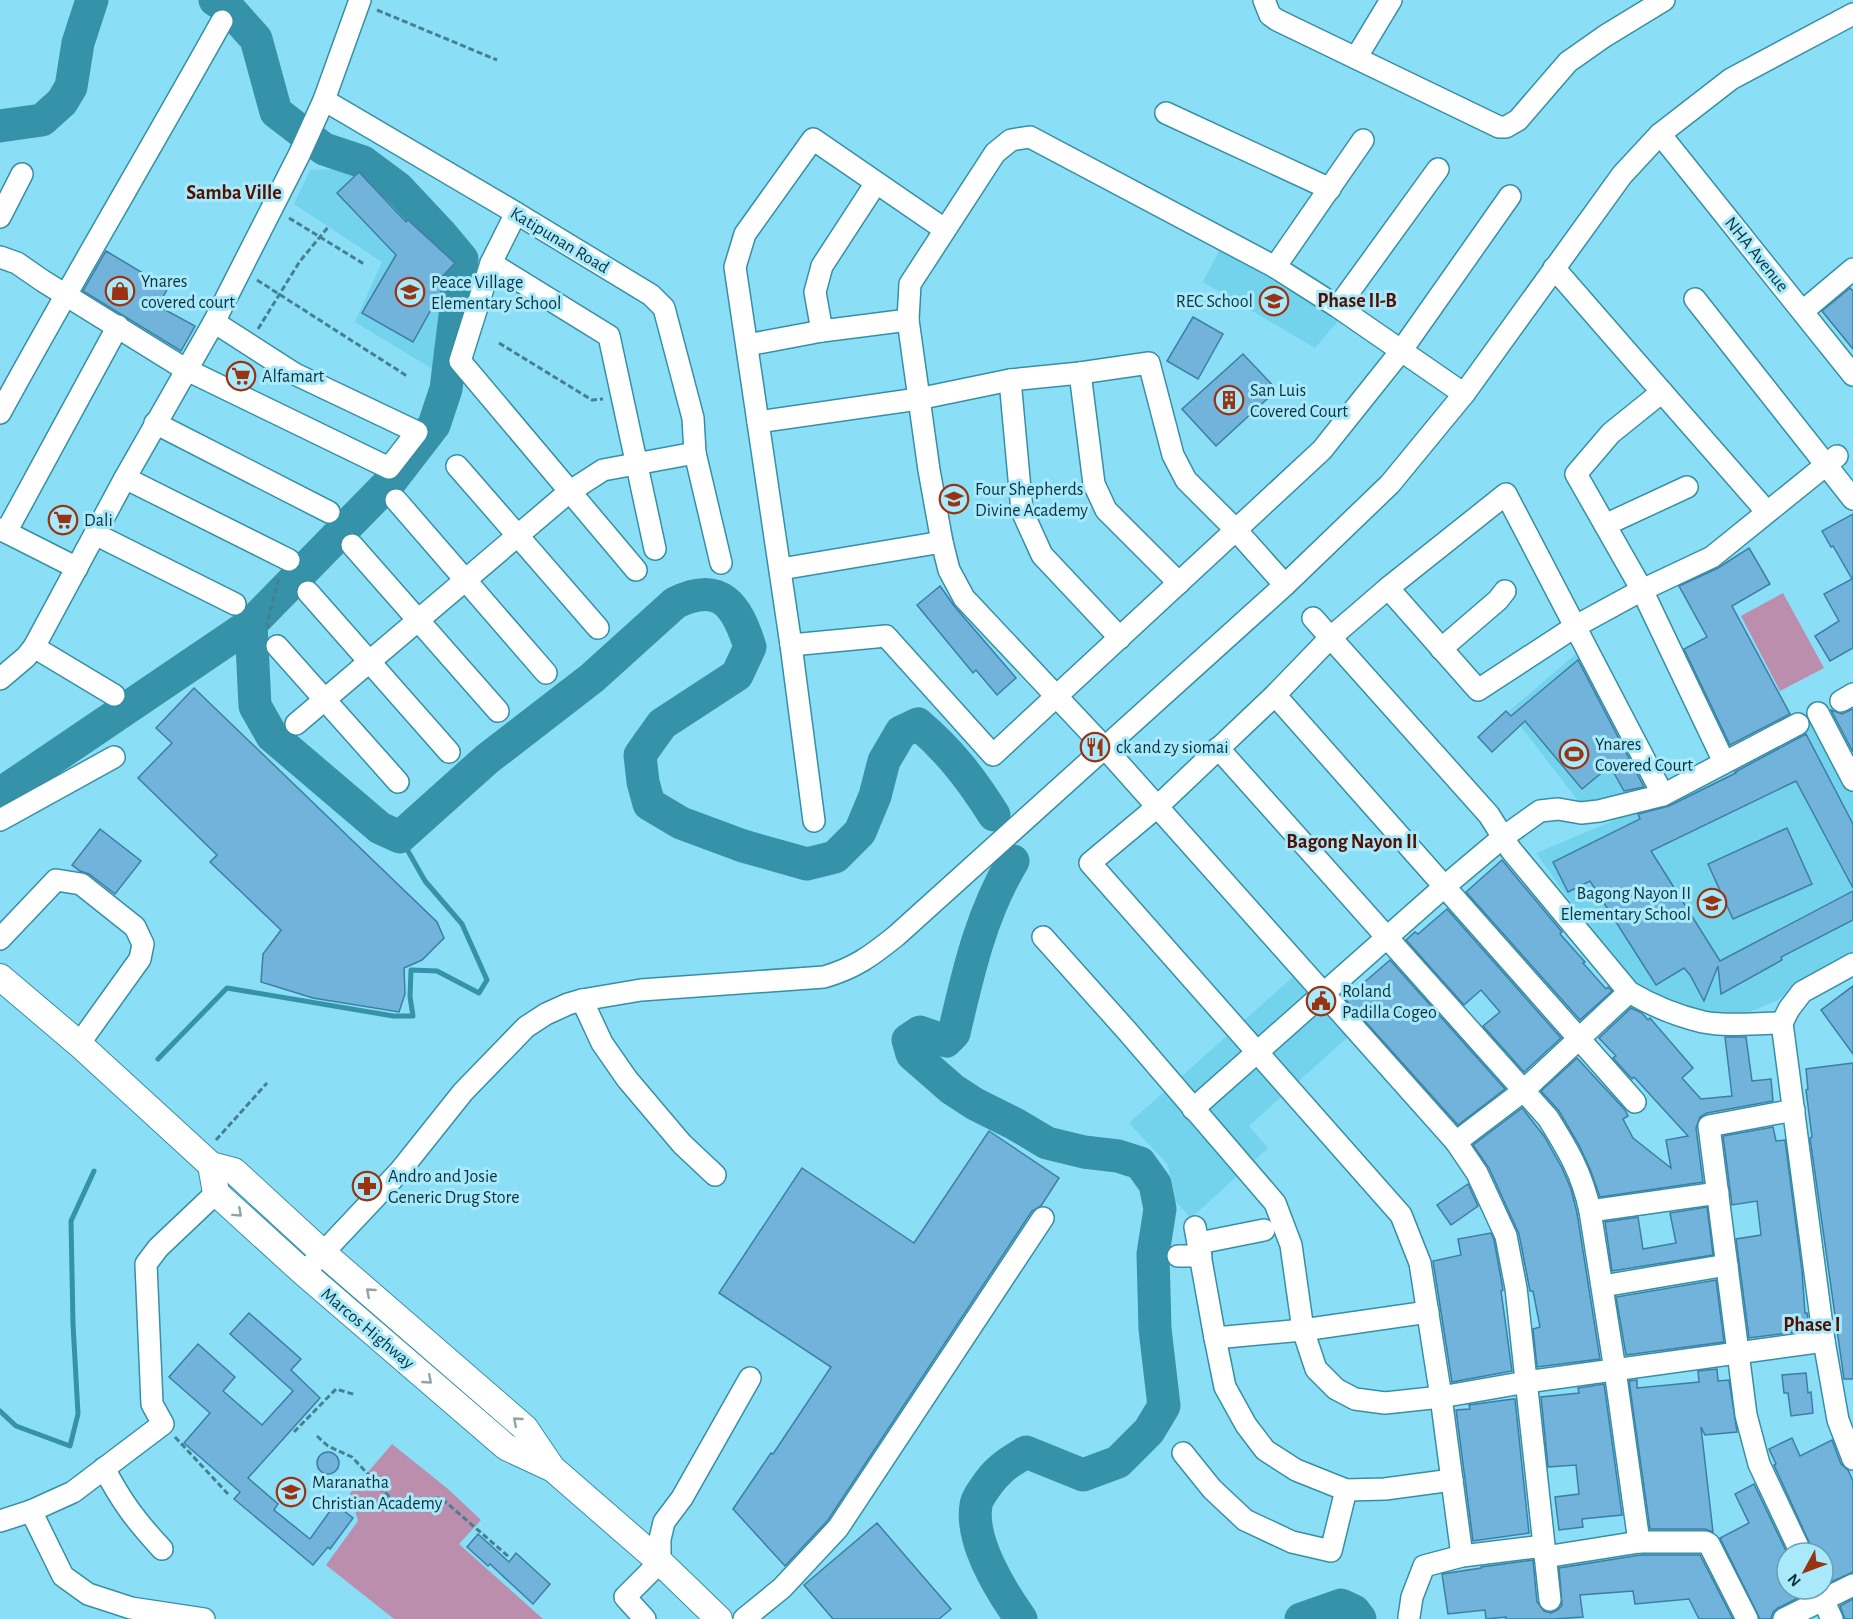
<svg xmlns="http://www.w3.org/2000/svg" width="1853" height="1619" viewBox="0 0 1853 1619" font-family="'Alegreya Sans',sans-serif">
<style>
.built{fill:#73d3ec}
.green{fill:#bb8eae}
.lines{fill:none;stroke-linecap:round;stroke-linejoin:round}
.stream{stroke:#3592a8;stroke-width:5}
.river{stroke:#3592a8;stroke-width:33}
.building{fill:#72b3db;stroke:#3d7ea4;stroke-width:1.5}
.minor-casing{stroke:#378fa5;stroke-width:24}
.major-casing{stroke:#378fa5;stroke-width:28}
.path{stroke:#468090;stroke-width:3;stroke-dasharray:6 3;stroke-linecap:butt}
.minor{stroke:#fff;stroke-width:21}
.major{stroke:#fff;stroke-width:26}
.oneway{stroke:#92a3a7}
.labels{text-anchor:middle;stroke-width:6;stroke-linejoin:round;paint-order:stroke}
.street-label{font-size:18px;fill:#0d323b;stroke:#a8eafc}
.poi-label{font-size:18px;fill:#0d323b;stroke:#a8eafc;text-anchor:start}
.neighbourhood-label{font-size:20px;font-weight:bold;fill:#521100;stroke:#a8eafc}
</style>
<rect width="100%" height="100%" fill="#8adff6"/>
<g class="built">
<polygon points="360,168 457,261 439,373 355,322 382,262 294,204 310,170"/>
<polygon points="1222,245 1276,273 1339,320 1315,348 1203,282"/>
<polygon points="1583,648 1660,792 1585,810 1509,711"/>
<polygon points="1816,717 1853,788 1853,953 1835,961 1778,1000 1728,1021 1635,992 1536,853 1644,808"/>
<polygon points="1294,976 1348,1037 1249,1126 1268,1148 1191,1218 1175,1201 1168,1165 1129,1123"/>
</g>
<g class="green">
<polygon points="1783,593 1824,668 1780,691 1741,616"/>
<polygon points="392,1444 448,1489 481,1520 459,1544 543,1619 394,1619 326,1565 358,1521 350,1493"/>
</g>
<g class="lines">
<g class="stream">
<polyline points="158,1059 227,988 393,1016 413,1016 410,997 411,970 437,971 479,993 487,980 462,924 425,881 400,837"/>
<polyline points="0,1411 16,1426 70,1446 78,1414 73,1324 71,1221 94,1171"/>
</g>
<g class="river">
<path d="M215,0L231,11L256,39L276,112L324,149L363,162L398,188L442,235L462,259L446,389L434,425L390,482L251,624L255,706L272,736L380,828L400,837L487,759L592,678L675,603C721,580 737,606 750,647L737,675L662,724L640,755L643,782L649,804L681,823L743,846L807,864L835,857L860,832L875,796L884,761L901,732L918,724C950,751 972,780 994,815"/>
<polyline points="0,126 42,120 62,102 71,87 78,43 92,0"/>
<polyline points="0,794 251,624"/>
<path d="M1013,861C981,914 968,973 954,1033L946,1041L920,1032L908,1040L912,1054L952,1089L975,1104L1015,1124L1047,1143L1084,1152L1118,1156L1140,1163L1155,1184L1160,1209L1153,1254L1155,1329L1164,1406L1149,1431L1118,1462L1083,1475L1026,1452C1017,1458 1006,1463 999,1471C993,1476 976,1498 976,1505C970,1541 1001,1591 1021,1619"/>
<polyline points="1301,1619 1341,1605 1354,1611 1360,1619"/>
</g>
</g>
<g class="building">
<polygon points="359,172 406,222 408,220 455,263 435,284 443,288 413,342 362,313 396,255 337,193"/>
<polygon points="106,251 168,288 158,306 195,326 181,351 83,291"/>
<polygon points="1850,288 1853,291 1853,349 1822,311"/>
<polygon points="1193,317 1223,334 1198,379 1167,361"/>
<polygon points="1243,354 1277,390 1216,446 1182,409"/>
<polygon points="1853,514 1853,648 1830,661 1815,636 1839,621 1824,594 1852,579 1833,546 1831,547 1822,531"/>
<polygon points="1749,548 1770,584 1732,606 1790,714 1730,745 1684,649 1707,637 1679,586 1718,568"/>
<polygon points="940,586 955,607 1016,678 997,695 976,670 973,673 917,605"/>
<polygon points="1578,660 1644,787 1624,791 1610,766 1582,789 1525,721 1492,752 1478,737 1506,711 1511,716"/>
<polygon points="194,688 437,922 444,938 422,960 404,968 405,994 399,1012 313,998 261,982 263,954 281,930 210,862 217,855 138,778 172,743 156,728"/>
<polygon points="1853,709 1853,752 1831,710 1842,714"/>
<polygon points="1806,734 1853,824 1853,888 1796,781 1651,851 1720,961 1853,891 1853,920 1781,957 1782,960 1721,994 1718,966 1704,1001 1690,975 1684,968 1656,985 1590,881 1568,892 1553,862 1640,819 1638,814 1669,806 1736,773 1735,772"/>
<polygon points="1787,828 1812,884 1733,919 1708,864"/>
<polygon points="100,829 141,861 115,894 89,874 80,871 72,865"/>
<polygon points="1502,860 1562,932 1560,934 1585,962 1583,963 1606,989 1608,987 1612,991 1580,1020 1466,892"/>
<polygon points="1447,909 1561,1038 1524,1072 1483,1026 1500,1012 1481,990 1464,1005 1406,940 1415,932 1418,934"/>
<polygon points="1390,960 1505,1089 1458,1125 1345,999"/>
<polygon points="1853,986 1853,1054 1821,1010"/>
<polygon points="1631,1008 1642,1013 1648,1020 1650,1018 1693,1068 1682,1078 1701,1099 1732,1096 1725,1037 1746,1037 1752,1081 1771,1079 1773,1101 1707,1113 1700,1117 1696,1128 1703,1182 1600,1197 1590,1169 1579,1145 1559,1111 1541,1091 1577,1058 1625,1110 1628,1116 1623,1119 1633,1138 1671,1168 1666,1140 1688,1136 1634,1077 1632,1079 1613,1058 1616,1056 1599,1038"/>
<polygon points="1853,1063 1853,1379 1844,1379 1810,1138 1812,1137 1806,1090 1808,1089 1806,1069"/>
<polygon points="1522,1108 1544,1136 1562,1168 1571,1189 1577,1213 1600,1359 1537,1367 1533,1329 1540,1327 1533,1291 1530,1291 1519,1234 1489,1168 1473,1145"/>
<polygon points="1773,1127 1776,1141 1785,1140 1802,1271 1805,1313 1807,1313 1810,1330 1749,1338 1736,1239 1761,1235 1757,1201 1732,1205 1723,1136"/>
<polygon points="989,1131 1059,1178 1041,1206 1032,1211 828,1520 785,1566 733,1509 771,1453 773,1454 831,1367 719,1293 802,1168 914,1243"/>
<polygon points="1468,1184 1478,1206 1451,1225 1437,1205"/>
<polygon points="1707,1207 1713,1255 1612,1271 1605,1222 1638,1217 1643,1249 1676,1243 1670,1213"/>
<polygon points="1491,1233 1494,1240 1503,1290 1501,1291 1512,1371 1452,1382 1433,1261 1461,1255 1458,1239"/>
<polygon points="1716,1280 1724,1342 1626,1355 1616,1297"/>
<polygon points="249,1313 301,1359 291,1370 320,1398 248,1478 278,1504 274,1510 310,1539 335,1504 353,1518 330,1549 328,1547 313,1565 234,1499 240,1492 184,1443 210,1413 169,1377 198,1344 235,1377 223,1391 262,1425 293,1391 230,1334"/>
<polygon points="1717,1369 1718,1381 1729,1380 1737,1432 1705,1435 1701,1427 1713,1532 1705,1529 1650,1529 1629,1381 1637,1380 1637,1388 1699,1382 1698,1371"/>
<polygon points="1806,1373 1808,1393 1811,1392 1813,1413 1791,1416 1788,1393 1784,1393 1782,1375"/>
<polygon points="1604,1384 1622,1515 1582,1519 1583,1527 1559,1530 1555,1497 1579,1494 1576,1465 1548,1467 1541,1397 1579,1393 1578,1388"/>
<polygon points="1513,1399 1515,1399 1529,1533 1473,1541 1456,1410 1470,1409 1469,1405"/>
<polygon points="1792,1438 1800,1456 1832,1440 1841,1464 1848,1470 1853,1481 1853,1572 1829,1583 1823,1578 1823,1553 1814,1553 1774,1465 1776,1464 1769,1449"/>
<circle cx="328" cy="1463" r="11"/>
<polygon points="1754,1484 1787,1553 1787,1589 1805,1589 1806,1594 1778,1608 1773,1612 1771,1619 1760,1619 1720,1538 1749,1523 1735,1494"/>
<polygon points="877,1523 951,1609 939,1619 833,1619 804,1585"/>
<polygon points="478,1534 509,1562 516,1553 550,1584 533,1604 490,1564 488,1566 467,1547"/>
<polygon points="1640,1555 1700,1555 1733,1619 1699,1619 1689,1599 1635,1604 1633,1591 1580,1595 1583,1617 1554,1619 1506,1619 1506,1617 1486,1619 1485,1610 1448,1614 1442,1574 1481,1568 1481,1567 1533,1560 1537,1602 1544,1611 1551,1613 1558,1610 1562,1605 1559,1568"/>
<polygon points="1853,1599 1853,1619 1845,1619 1840,1606"/>
</g>
<g class="lines">
<g class="minor-casing">
<g id="minor">
<polyline points="1264,0 1270,15 1277,20 1499,127 1506,127 1518,120 1568,62 1605,36 1664,0"/>
<polyline points="1356,58 1391,0"/>
<polyline points="324,100 516,213 651,295 664,308 693,418 695,453 721,563"/>
<polyline points="1166,113 1330,189"/>
<polyline points="1660,134 1853,375"/>
<polyline points="516,213 491,263 460,361 636,570"/>
<polyline points="0,217 22,174"/>
<polyline points="0,257 17,263 43,281 185,369 389,468 417,432 295,374 214,322"/>
<polyline points="491,263 609,336 655,549"/>
<polyline points="1275,267 1363,140"/>
<polyline points="1554,268 1662,392"/>
<polyline points="1695,299 1853,499"/>
<polyline points="1338,307 1438,169"/>
<polyline points="1803,311 1853,269"/>
<polyline points="822,331 815,292 822,266 876,183"/>
<polyline points="747,345 822,331 908,320"/>
<polyline points="1080,373 1094,484 1106,510 1179,583"/>
<polyline points="1010,380 1022,511 1042,555 1120,638"/>
<polyline points="1464,394 1338,307 1275,267 1030,137 1011,140 995,153 910,284 908,320 929,470 942,542 949,570 964,598 1105,748 1456,1142 1477,1173 1506,1236 1516,1288 1550,1600"/>
<path d="M0,413C72,281 149,152 222,21"/>
<polyline points="758,422 918,399 1010,380 1080,373 1149,363 1173,455 1186,480 1236,530 1285,585"/>
<polyline points="155,423 329,512"/>
<polyline points="457,466 598,628"/>
<polyline points="125,478 289,560"/>
<polyline points="396,500 546,673"/>
<polyline points="1605,525 1687,487"/>
<polyline points="0,529 77,568"/>
<polyline points="6,532 118,326"/>
<polyline points="95,534 235,604"/>
<polyline points="352,545 498,711"/>
<polyline points="781,569 942,542"/>
<polyline points="1388,588 1478,690 1576,626 1642,590 1712,557 1837,456"/>
<polyline points="308,592 449,752"/>
<path d="M1313,618L1489,815L1511,850L1629,992C1651,1005 1678,1016 1703,1022C1728,1027 1757,1023 1782,1023"/>
<polyline points="791,645 735,267 745,234 813,139 944,229"/>
<polyline points="277,646 398,782"/>
<polyline points="34,647 114,695"/>
<polyline points="1441,649 1498,600 1505,591"/>
<polyline points="0,679 26,657 34,647 125,478 214,322 299,155 324,100 360,0"/>
<polyline points="1275,695 1635,1102"/>
<polyline points="1841,701 1853,694"/>
<polyline points="1818,713 1853,780"/>
<polyline points="296,724 569,492 603,470 695,453"/>
<path d="M1218,748L1548,1118C1568,1150 1582,1173 1590,1211L1615,1370L1639,1542"/>
<polyline points="1724,762 1642,590 1576,474 1611,433 1662,392 1767,512"/>
<polyline points="0,820 114,757"/>
<polyline points="814,821 791,645 886,636 993,755 1322,450 1401,351 1510,196"/>
<polyline points="1043,937 1128,1032 1275,1203 1291,1245 1303,1330 1316,1369 1336,1389 1355,1399 1385,1403 1441,1397 1526,1382 1824,1341"/>
<polyline points="0,939 56,880 81,884 135,927 143,944 140,959 79,1044"/>
<polyline points="1853,964 1802,992 1789,1009 1782,1023 1824,1341 1838,1420 1853,1459"/>
<polyline points="582,1000 602,1043 627,1079 682,1144 715,1175"/>
<polyline points="1193,1109 1445,886 1502,838 1540,811 1558,809 1581,813 1599,811 1663,795 1798,724"/>
<polyline points="1794,1110 1709,1126 1746,1415 1759,1464 1801,1553"/>
<polyline points="1456,1142 1523,1091 1629,992"/>
<polyline points="1590,1211 1718,1193"/>
<polyline points="1195,1227 1215,1338 1225,1387 1246,1425 1265,1450 1296,1470 1346,1490 1385,1489 1452,1480"/>
<polyline points="1199,1243 1264,1230"/>
<polyline points="1178,1256 1201,1256"/>
<path d="M304,1273L400,1171L463,1092L526,1027L546,1014L568,1004L582,1000L641,990L824,977C855,968 871,956 896,936L1285,585L1390,484L1464,394L1622,175L1660,134L1731,79L1853,14"/>
<polyline points="1603,1286 1727,1265"/>
<polyline points="1215,1338 1303,1330 1428,1312"/>
<polyline points="1183,1453 1212,1489 1245,1520 1292,1542 1331,1551 1346,1490"/>
<path d="M104,1468C121,1501 136,1521 162,1549"/>
<polyline points="31,1511 63,1576 88,1594 131,1608 204,1619"/>
<polyline points="0,1521 31,1511 73,1492 163,1424 152,1404 146,1264 158,1248 216,1193"/>
<polyline points="1462,1556 1441,1397 1420,1263 1401,1215 1090,863 1157,807 1275,695 1330,638 1388,588 1506,494 1663,795"/>
<polyline points="1545,1557 1639,1542 1705,1542 1709,1544 1747,1619"/>
<polyline points="1818,1589 1832,1619"/>
<polyline points="1409,1617 1412,1597 1424,1566 1462,1556 1544,1546"/>
<polyline points="645,1619 625,1597 660,1562 660,1539 664,1522 682,1498 750,1378"/>
<polyline points="744,1619 782,1588 838,1528 1043,1218"/>
<polyline points="1784,1619 1853,1585"/>
</g>
</g>
<g class="major-casing">
<g id="major">
<polyline points="0,977 79,1044 211,1165 234,1171 322,1252 525,1428 552,1468 660,1562 719,1619"/>
<polyline points="211,1165 216,1193 304,1273 506,1447 551,1468"/>
</g>
</g>
<g class="path">
<polyline points="377,10 497,60"/>
<polyline points="289,218 364,264"/>
<polyline points="257,280 407,376"/>
<polyline points="258,329 300,261 329,226"/>
<polyline points="499,343 592,400 603,399"/>
<polyline points="269,628 267,624 279,577"/>
<polyline points="216,1140 267,1083"/>
<polyline points="294,1432 336,1389 356,1395"/>
<polyline points="317,1436 328,1446 352,1457 394,1502 401,1505 415,1500 441,1498 509,1557"/>
<polyline points="175,1437 228,1494"/>
</g>
<use href="#minor" class="minor"/>
<use href="#major" class="major"/>
</g>
<defs><path id="oneway-chevron" d="M-2-3.5L2.5 0L-2 3.5" fill="none" stroke-width="1.6" stroke-linecap="round" stroke-linejoin="round" transform="scale(1.5)"/></defs>
<g class="oneway">
<use href="#oneway-chevron" transform="translate(238 1213) rotate(42)"/>
<use href="#oneway-chevron" transform="translate(370 1292) rotate(-139)"/>
<use href="#oneway-chevron" transform="translate(428 1380) rotate(41)"/>
<use href="#oneway-chevron" transform="translate(517 1421) rotate(-139)"/>
</g>
<defs>
<g id="shop-ring" transform="scale(1.5)"><circle r="9.5" fill="#a8eafc" stroke="#9a3312" stroke-width="1.5"/><path d="M-5-2.5h2.3a2.7 3.5 0 0 1 5.4 0H5L5.5 6h-11ZM-1.5-2.5h3a1.5 2.3 0 0 0-3 0Z" fill="#9a3312"/></g>
<g id="school-ring" transform="scale(1.5)"><circle r="9.5" fill="#a8eafc" stroke="#9a3312" stroke-width="1.5"/><path d="M0-5L7-2L0 1L-7-2ZM-4 1L0 2.5L4 1V4Q0 6-4 4Z" fill="#9a3312"/></g>
<g id="supermarket-ring" transform="scale(1.5)"><circle r="9.5" fill="#a8eafc" stroke="#9a3312" stroke-width="1.5"/><path d="M-6-5.5h2.5l.6 2H6L4.5 2H-2.5L-4.4-4H-6ZM-1.5 3.2a1.3 1.3 0 1 0 .1 0ZM3 3.2a1.3 1.3 0 1 0 .1 0Z" fill="#9a3312"/></g>
<g id="building-ring" transform="scale(1.5)"><circle r="9.5" fill="#a8eafc" stroke="#9a3312" stroke-width="1.5"/><path d="M-4-6H4V6H1V3H-1V6H-4ZM-2.5-4.3h1.7v1.8h-1.7ZM.8-4.3h1.7v1.8H.8ZM-2.5-1h1.7V.8h-1.7ZM.8-1h1.7V.8H.8Z" fill="#9a3312"/></g>
<g id="restaurant-ring" transform="scale(1.5)"><circle r="9.5" fill="#a8eafc" stroke="#9a3312" stroke-width="1.5"/><path d="M-5-6h1v4h1v-4h1v4h1v-4h1v5L-1.5 .5V6h-2V.5L-5-1ZM5-6V6H3V1.5H1.5Q1.5-4 5-6Z" fill="#9a3312"/></g>
<g id="stadium-ring" transform="scale(1.5)"><circle r="9.5" fill="#a8eafc" stroke="#9a3312" stroke-width="1.5"/><path d="M0-5a6.5 5 0 1 0 0 10a6.5 5 0 1 0 0-10ZM-3.5-1.8h7v3.6h-7Z" fill="#9a3312"/></g>
<g id="civic-ring" transform="scale(1.5)"><circle r="9.5" fill="#a8eafc" stroke="#9a3312" stroke-width="1.5"/><path d="M-.6-6.5H3V-4.5H.6V-3L4-1V1h2V6H-6V1h2V-1L-.6-3ZM-1.2 2.5V6h2.4V2.5Z" fill="#9a3312"/></g>
<g id="pharmacy-ring" transform="scale(1.5)"><circle r="9.5" fill="#a8eafc" stroke="#9a3312" stroke-width="1.5"/><path d="M-2-6h4v4h4v4h-4v4h-4v-4h-4v-4h4Z" fill="#9a3312"/></g>
</defs>
<g fill-rule="evenodd">
<use href="#shop-ring" x="120" y="291"/>
<use href="#school-ring" x="410" y="292"/>
<use href="#school-ring" x="1274" y="301"/>
<use href="#supermarket-ring" x="241" y="376"/>
<use href="#building-ring" x="1229" y="400"/>
<use href="#school-ring" x="954" y="499"/>
<use href="#supermarket-ring" x="63" y="520"/>
<use href="#restaurant-ring" x="1095" y="747"/>
<use href="#stadium-ring" x="1574" y="754"/>
<use href="#school-ring" x="1712" y="903"/>
<use href="#civic-ring" x="1321" y="1001"/>
<use href="#pharmacy-ring" x="367" y="1186"/>
<use href="#school-ring" x="291" y="1492"/>
</g>
<g class="labels">
<g class="street-label">
<text transform="translate(560 240) rotate(31)" y="6">Katipunan Road</text>
<text transform="translate(1757 254) rotate(51)" y="6">NHA Avenue</text>
<text transform="translate(368 1328) rotate(40)" y="6">Marcos Highway</text>
</g>
<g class="poi-label">
<text x="141" y="287">Ynares<tspan x="141" dy="21">covered court</tspan></text>
<text x="431" y="288">Peace Village<tspan x="431" dy="21">Elementary School</tspan></text>
<text x="1253" y="307" text-anchor="end">REC School</text>
<text x="262" y="382">Alfamart</text>
<text x="1250" y="396">San Luis<tspan x="1250" dy="21">Covered Court</tspan></text>
<text x="975" y="495">Four Shepherds<tspan x="975" dy="21">Divine Academy</tspan></text>
<text x="84" y="526">Dali</text>
<text x="1595" y="750">Ynares<tspan x="1595" dy="21">Covered Court</tspan></text>
<text x="1116" y="753">ck and zy siomai</text>
<text x="1691" y="899" text-anchor="end">Bagong Nayon II<tspan x="1691" dy="21">Elementary School</tspan></text>
<text x="1342" y="997">Roland<tspan x="1342" dy="21">Padilla Cogeo</tspan></text>
<text x="388" y="1182">Andro and Josie<tspan x="388" dy="21">Generic Drug Store</tspan></text>
<text x="312" y="1488">Maranatha<tspan x="312" dy="21">Christian Academy</tspan></text>
</g>
<g class="neighbourhood-label">
<text x="234" y="199">Samba Ville</text>
<text x="1357" y="307">Phase II-B</text>
<text x="1352" y="848">Bagong Nayon II</text>
<text x="1812" y="1331">Phase I</text>
</g>
</g>
<g transform="translate(1805 1571) rotate(229)"><circle r="28" fill="#a8eafc" stroke="#6aa0af" stroke-width="1.5"/>
<path d="M0-4.5L10 22L0 15L-10 22Z" fill="#9a3312"/>
<text y="-9" font-size="16" font-weight="bold" text-anchor="middle" fill="#0d323b">N</text>
</g>
</svg>
